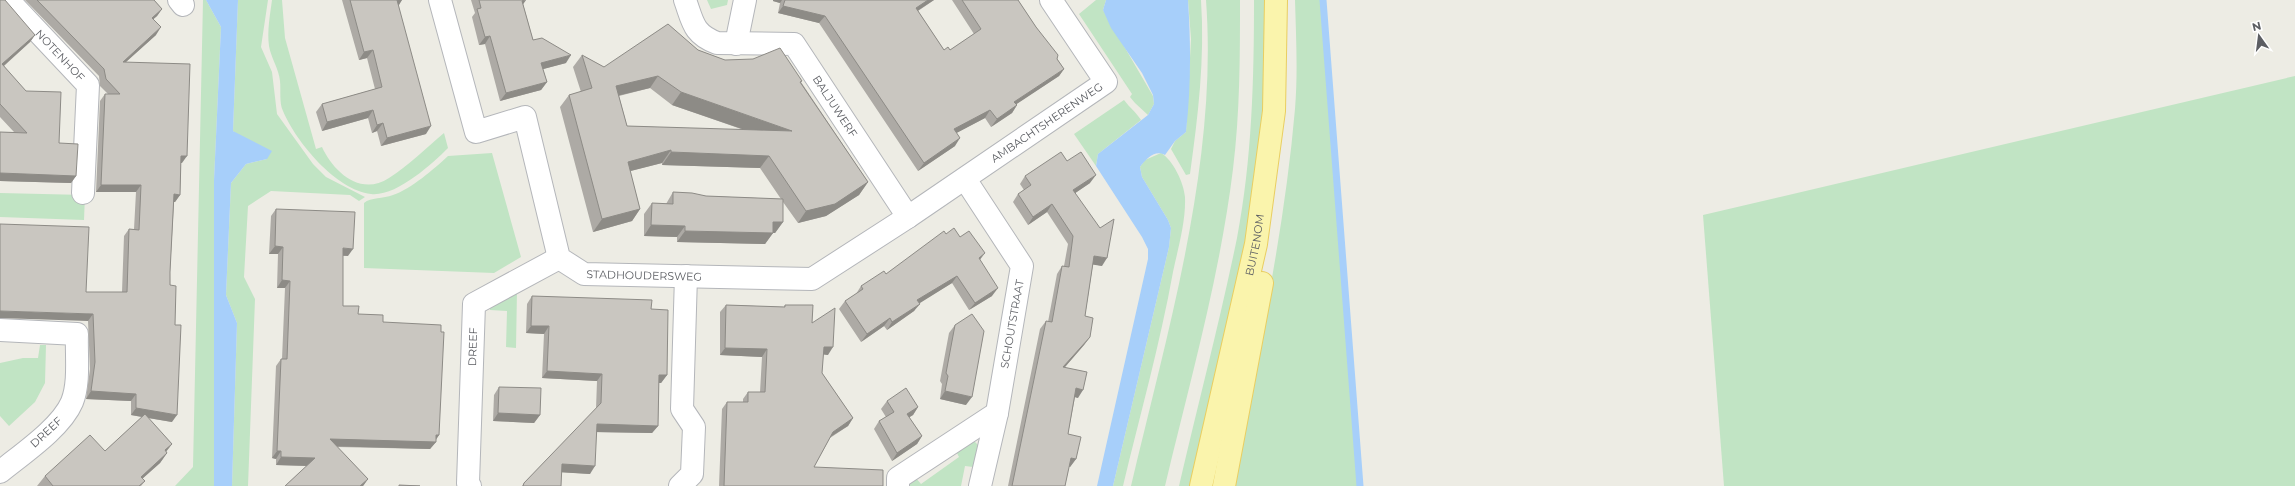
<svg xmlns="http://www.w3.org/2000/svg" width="2295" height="486" viewBox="0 0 2295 486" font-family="Montserrat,sans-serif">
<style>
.green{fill:#c1e4c4}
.water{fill:#a7cffa}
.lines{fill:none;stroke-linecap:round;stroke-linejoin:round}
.stream{stroke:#a7cffa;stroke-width:7}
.minor-casing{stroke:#b4b6ba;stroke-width:24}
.major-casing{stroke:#e9ce61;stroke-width:24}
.minor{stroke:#fff;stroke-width:22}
.major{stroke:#faf4ac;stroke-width:22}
.wall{fill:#adaaa5;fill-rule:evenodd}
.shaded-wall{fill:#8d8b86}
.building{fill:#c9c6c0;stroke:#8d8b86;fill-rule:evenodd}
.labels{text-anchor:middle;stroke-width:3;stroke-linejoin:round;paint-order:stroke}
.street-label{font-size:11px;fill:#5c5e63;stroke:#fff}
</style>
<rect width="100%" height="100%" fill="#edece4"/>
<g class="green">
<polygon points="203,0 206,0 221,27 214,180 214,486 175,486 193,467"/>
<polygon points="238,0 268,0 261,47 272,72 277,114 313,164 326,177 365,197 359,201 350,195 271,191 248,206 244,277 255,299 248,486 232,486 237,323 226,295 231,183 246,164 267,159 233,131"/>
<path d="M272,0H282L285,38L316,149L322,147C333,171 360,197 389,178C408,166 426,148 444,133L448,148C432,164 396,197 371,194C336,190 296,142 283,111C279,103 281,90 280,81C279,69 271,58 269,46C267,31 270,15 272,0Z"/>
<polygon points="707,0 728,0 727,5 711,9"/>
<polygon points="1096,0 1106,0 1103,10 1153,96 1154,104 1148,115 1135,103 1130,97 1132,94 1079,14"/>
<path d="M1188,0H1201C1205,59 1198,116 1190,174L1186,175L1171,149L1175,141L1186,132L1191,39Z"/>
<path d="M1206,0H1240C1240,57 1240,113 1233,169C1220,276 1190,381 1165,486H1131C1168,329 1218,162 1206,0Z"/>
<path d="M1254,0H1267V75L1249,241L1193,486H1179C1198,404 1220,321 1237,238C1252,160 1254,79 1254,0Z"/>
<path d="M1295,0H1323L1360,486H1232C1256,361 1284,236 1295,109C1298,73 1296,36 1295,0Z"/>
<polygon points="2295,76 2295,486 1724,486 1703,215"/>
<path d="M1124,100C1130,108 1136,112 1141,120L1098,154L1096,166L1074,134Z"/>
<path d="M492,153L521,257L494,273L364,268V203C371,197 383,199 393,195C411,189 434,169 448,156Z"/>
<path d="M1161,153C1173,160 1184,183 1185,197C1186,222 1178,248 1173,272C1160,344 1140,415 1123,486H1113L1169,247L1171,228L1168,220L1142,177L1140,167L1145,160Z"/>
<polygon points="0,193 85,195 84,220 0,217"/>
<polygon points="517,290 516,348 506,347 507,311 490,310 490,306"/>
<polygon points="40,345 46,345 45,383 35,402 9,426 0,416 0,363 23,358 38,358"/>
<polygon points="974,441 978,445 973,467 965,466 961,486 907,486 915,477 921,484 959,457 956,451"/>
</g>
<g class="water">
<polygon points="206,0 238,0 233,131 272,151 267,159 246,164 231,183 226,295 237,323 232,486 214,486 214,180 221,27"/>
<path d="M1106,0H1188C1191,44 1191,88 1186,132L1175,141L1165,155C1155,149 1145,160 1140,167L1142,177L1168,220L1171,228L1169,247L1113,486H1097L1148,259V249L1142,237L1096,166L1098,154L1148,115L1154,104L1153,95L1142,73L1111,28L1103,10Z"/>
</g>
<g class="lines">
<polyline class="stream" points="1323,0 1360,486"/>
<g class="minor-casing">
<g id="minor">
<path id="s1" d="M8,0L88,85L83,193"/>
<polyline points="179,0 183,5"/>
<path id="s2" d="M440,0L476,132L525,117L559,258L584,274L812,279L908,217L1106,82L1051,0"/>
<path id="s3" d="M685,0C693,22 693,34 717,43L794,44L908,217"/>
<polyline points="736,44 745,0"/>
<polyline points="965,179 1022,266 997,413 980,486"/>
<path d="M0,330L77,334C76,355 80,382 72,402C61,428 22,454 0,472"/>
<path id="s4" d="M470,486L468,483L474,304L559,258"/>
<polyline points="680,486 692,474 694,427 682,409 686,276"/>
<polyline points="898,486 898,478 997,413"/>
</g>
</g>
<g class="major-casing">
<g id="major">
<path id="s5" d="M1201,486L1256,244L1274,111L1276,0"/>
<polyline points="1224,486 1262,283"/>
</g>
</g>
<use href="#minor" class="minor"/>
<use href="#major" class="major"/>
</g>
<g class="wall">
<polygon points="0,0 35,35 30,42 4,66 59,143 76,176 71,183 0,181 0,132 14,132 0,117"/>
<polygon points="25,0 154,0 162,9 157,16 153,19 156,35 126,62 182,163 181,163 180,195 175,202 174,202 170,272 172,422 148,418 172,444 166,452 167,453 160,463 142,479 145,481 141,486 37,486 45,476 105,451 142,417 131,415 131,401 86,399 90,369 88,321 86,292 122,292 124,236 129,229 134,229 136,192 96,192 100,101 105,94 108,94 100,86 99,76"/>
<polygon points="342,0 402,0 398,5 426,134 381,146 377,131 372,133 368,118 322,131 316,112 322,104 375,89 367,58 359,60"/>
<polygon points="471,0 526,0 523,4 533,40 566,63 543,69 547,82 541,90 500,101 485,44 479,45 472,17 475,13"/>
<polygon points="773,0 934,0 918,11 944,50 950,50 974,34 952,0 1018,0 1064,69 1059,76 1016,104 1017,105 1012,113 991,127 985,118 956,133 955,146 918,171 819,23 778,13 780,3 773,1"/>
<path d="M698,50L725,60L802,81L801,82L868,182L859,195L826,216L798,223L783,202V222L775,233H773L765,244L677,242V237L644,236V214L652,203L666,204L673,192L706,196L781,199L760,168L662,165V163L630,171L640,209L632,221L593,232L560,107L569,95L581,92L573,67L582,55L604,67ZM650,88L672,105L744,130L627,126L619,96Z"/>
<polygon points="1067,161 1090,183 1075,193 1102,266 1093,264 1085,316 1090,337 1084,345 1065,367 1078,398 1075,397 1068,434 1076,459 1070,467 1069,466 1065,486 1008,486 1040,329 1046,321 1048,322 1057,274 1062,266 1064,266 1068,244 1047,212 1028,225 1013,202 1018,194 1024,190 1020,184 1025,176"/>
<polygon points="276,209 348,256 343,256 343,306 358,314 383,322 439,435 436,440 436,442 430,449 337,447 368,479 363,486 285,486 307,466 276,465 276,459 272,458 276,366 281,359 282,359 285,288 277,288 278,254 269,254 271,216"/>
<polygon points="946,234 960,237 980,260 992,296 969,310 952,283 919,303 914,311 887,330 884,326 861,342 839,309 845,301 856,294 861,286 886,274"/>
<polygon points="532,296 651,309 667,375 661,383 659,383 658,426 652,433 597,432 590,474 561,472 561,486 522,486 524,483 596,409 597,381 542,378 544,334 526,333 527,304"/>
<polygon points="726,305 784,307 785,305 812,323 828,355 823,354 822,373 853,418 848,426 830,438 814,467 883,486 719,486 722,409 727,402 743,402 743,399 748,392 760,392 762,357 720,355 720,312"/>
<polygon points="955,325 966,405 940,399 942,384 940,381 949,333"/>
<polygon points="499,387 540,415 534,423 493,421 494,395"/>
<polygon points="887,401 918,407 913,415 909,417 922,436 917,444 892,461 874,429 879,421 886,417 881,409"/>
</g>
<g class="shaded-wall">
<polygon points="396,0 402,0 399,5 391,7"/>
<polygon points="526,0 521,7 522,1"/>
<polygon points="773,0 782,0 780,3 773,1"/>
<polygon points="928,0 934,0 911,15 916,8"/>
<polygon points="783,6 825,16 819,23 778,13"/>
<polygon points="162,9 157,16 147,25 152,18"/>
<polygon points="161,27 156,35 118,69 123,62"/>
<polygon points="35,35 30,42 0,69 2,64"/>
<polygon points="490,36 485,44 479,45 485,37"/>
<polygon points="373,50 367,58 359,60 364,52"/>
<polygon points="571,55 566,63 536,71 541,63"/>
<polygon points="1064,69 1059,76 1009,109 1014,102"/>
<polygon points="658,76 650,88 608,98 616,86"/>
<polygon points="547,82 541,90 500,101 506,93"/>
<polygon points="681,92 792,131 783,143 672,105"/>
<polygon points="1017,105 1012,113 991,127 997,119"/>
<polygon points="373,110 368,118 322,131 327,122"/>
<polygon points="990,110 985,118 949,137 954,129"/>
<polygon points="383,123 377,131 372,133 377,125"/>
<polygon points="431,126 426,134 381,146 387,138"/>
<polygon points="960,138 955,146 918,171 924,163"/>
<polygon points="671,150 662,163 619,174 628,162"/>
<polygon points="671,152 769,156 760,168 662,165"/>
<polygon points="181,156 187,156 182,163 176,163"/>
<polygon points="0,173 76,176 71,183 0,181"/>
<polygon points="1096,175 1090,183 1068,198 1073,190"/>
<polygon points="868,182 859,195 826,216 798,223 806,211"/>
<polygon points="101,185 141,185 136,192 96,192"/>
<polygon points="174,194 180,195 175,202 169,202"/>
<polygon points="1052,204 1047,212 1028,225 1033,217"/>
<polygon points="640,209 632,221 593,232 602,219"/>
<polygon points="773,222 783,222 775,233 766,233"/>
<polygon points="651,225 685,226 677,237 644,236"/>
<polygon points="685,231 773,233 765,244 677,242"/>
<polygon points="275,246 283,247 278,254 269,254"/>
<polygon points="343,248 353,249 348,256 338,255"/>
<polygon points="985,253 979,261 979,258"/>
<polygon points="1094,256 1107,258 1102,266 1089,264"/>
<polygon points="957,276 952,283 912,308 917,300"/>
<polygon points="282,280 290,281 285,288 277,288"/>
<polygon points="998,288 992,296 969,310 975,303"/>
<polygon points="920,304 914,311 887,330 892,322"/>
<polygon points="0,311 93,314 88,321 0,318"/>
<polygon points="890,318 884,326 861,342 867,334"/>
<polygon points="531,326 549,326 544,334 526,333"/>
<polygon points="1090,337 1084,345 1058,375 1063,367"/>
<polygon points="824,347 833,347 828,355 819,354"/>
<polygon points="725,348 767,349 762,357 720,355"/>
<polygon points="547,371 602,374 597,381 542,378"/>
<polygon points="659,375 667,375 661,383 654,383"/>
<polygon points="1076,388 1083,390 1078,398 1071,396"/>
<polygon points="91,391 136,394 131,401 86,399"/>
<polygon points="945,391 972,397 966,405 940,399"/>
<polygon points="918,407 913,415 902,422 907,414"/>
<polygon points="136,408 177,415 172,422 131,415"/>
<polygon points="498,413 540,415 534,423 493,421"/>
<polygon points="853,418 848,426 827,439 833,432"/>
<polygon points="597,424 658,426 652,433 592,432"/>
<polygon points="439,435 434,442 436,442 430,449 325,446 330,439"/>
<polygon points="922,436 917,444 892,461 897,453"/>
<polygon points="172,444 164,454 165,450"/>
<polygon points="277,451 281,451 276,459 272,458"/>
<polygon points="167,453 160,463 134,486 141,477"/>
<polygon points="281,457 315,458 310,466 276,465"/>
<polygon points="1071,458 1076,459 1070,467 1066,466"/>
<polygon points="562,464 595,466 590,474 556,472"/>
<polygon points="368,479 363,486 360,486"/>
</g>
<g class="building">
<polygon points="0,0 5,0 35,35 2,64 26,91 61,92 59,143 78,144 76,176 0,173 0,132 27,133 0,104"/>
<polygon points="37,0 154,0 162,9 152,18 161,27 123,62 190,64 187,156 181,156 180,195 174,194 170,272 170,285 176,286 175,325 181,325 177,415 136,408 136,394 91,391 95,362 93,314 0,311 0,224 89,227 86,292 127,292 129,229 139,230 141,185 101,185 105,94 120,94 106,79 104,69"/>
<polygon points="350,0 397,0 431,126 387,138 383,123 377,125 373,110 327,122 322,104 382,87 373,50 364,52"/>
<polygon points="479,0 524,0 522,1 533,40 542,38 571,55 541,63 547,82 506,93 490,36 485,37 477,9 481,8"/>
<polygon points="785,0 928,0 916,8 944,50 948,47 950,50 981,29 962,0 1018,0 1036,27 1058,55 1057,59 1064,69 1014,102 1017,105 997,119 990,110 954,129 960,138 924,163 825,16 783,6"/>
<path d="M668,24L698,50L725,60L753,59L780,48L802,81L800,82L868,182L835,204L806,211L769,156L671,152V150L628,162L640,209L602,219L569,95L592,88L582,55L604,67ZM658,76L681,92L792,131L627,126L616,86Z"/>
<polygon points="1061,152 1067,161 1081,152 1096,175 1073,190 1100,228 1114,219 1107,258 1094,256 1085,316 1093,318 1090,337 1063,367 1087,372 1083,390 1076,388 1068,434 1081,437 1076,459 1071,458 1065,486 1012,486 1046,321 1052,322 1062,266 1069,267 1073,236 1052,204 1033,217 1018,194 1031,185 1025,176"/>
<polygon points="673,192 692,193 706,196 783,199 783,222 773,222 773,233 685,231 685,226 651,225 652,203 673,204"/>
<polygon points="276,209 355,212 353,249 343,248 343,306 359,306 358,314 383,315 383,322 441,325 441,332 444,332 439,435 436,435 436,442 330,439 368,479 360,486 285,486 315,458 281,457 281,451 277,451 281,359 287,359 290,281 282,280 283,247 275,246"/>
<polygon points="954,228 960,237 969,231 985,253 979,258 998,288 975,303 957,276 917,300 920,304 892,322 890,318 867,334 845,301 863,289 861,286 884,271 886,274 944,231 946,234"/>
<polygon points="532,296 652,300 651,309 668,310 667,375 659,375 658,426 597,424 595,466 562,464 561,486 523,486 524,483 601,403 602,374 547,371 549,326 531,326"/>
<polygon points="726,305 785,307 785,305 813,305 812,323 835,308 833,347 824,347 822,373 853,418 833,432 814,467 883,470 883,486 724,486 727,402 748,402 748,392 765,392 767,349 725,348"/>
<polygon points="972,314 984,331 972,397 945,391 948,376 946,373 955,325"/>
<polygon points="499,387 541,388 540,415 498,413"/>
<polygon points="906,388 918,407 907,414 922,436 897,453 879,421 894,412 887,401"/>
<polygon points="145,414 172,444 165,450 167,453 141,477 145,481 139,486 53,486 45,476 90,435 105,451"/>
<polygon points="399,485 420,486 399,486"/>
</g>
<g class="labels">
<g class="street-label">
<text dy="4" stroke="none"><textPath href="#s1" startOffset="76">NOTENHOF</textPath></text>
<text dy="4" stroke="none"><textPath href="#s3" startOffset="208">BALJUWERF</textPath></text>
<text dy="4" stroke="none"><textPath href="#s2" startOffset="873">AMBACHTSHERENWEG</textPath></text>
<text dy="4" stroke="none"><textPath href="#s5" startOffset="247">BUITENOM</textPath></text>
<text dy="4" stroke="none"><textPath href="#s2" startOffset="423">STADHOUDERSWEG</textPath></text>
<text transform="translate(1012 324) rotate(-80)" y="4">SCHOUTSTRAAT</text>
<text dy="4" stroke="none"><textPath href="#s4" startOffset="140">DREEF</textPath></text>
<text transform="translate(46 432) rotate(-43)" y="4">DREEF</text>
</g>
</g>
<g transform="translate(2259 36) rotate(346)" stroke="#ffffff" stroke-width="3" paint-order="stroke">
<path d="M0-3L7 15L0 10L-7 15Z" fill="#5c5e63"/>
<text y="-6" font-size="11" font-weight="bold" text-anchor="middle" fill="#5c5e63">N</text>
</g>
</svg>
